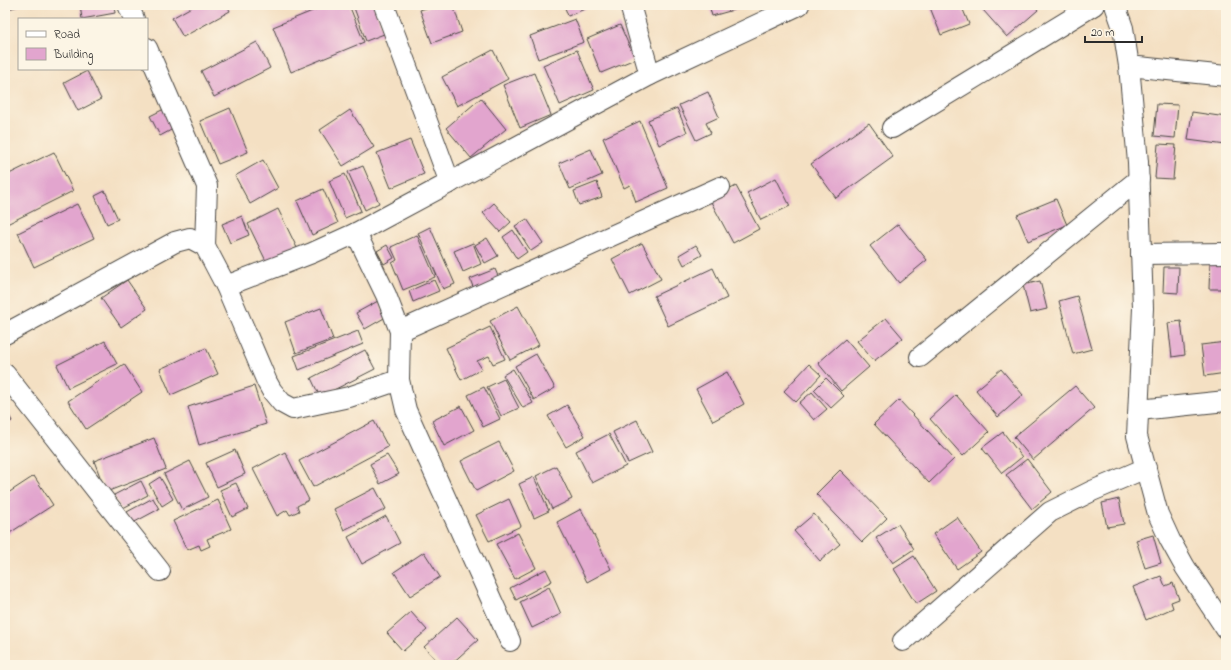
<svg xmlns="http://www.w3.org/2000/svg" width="1231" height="670" viewBox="0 0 1231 670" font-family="'Indie Flower',sans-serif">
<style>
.building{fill:#e2a5ce}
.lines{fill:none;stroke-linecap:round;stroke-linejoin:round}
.minor-casing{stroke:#494642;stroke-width:22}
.minor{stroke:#fff;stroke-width:20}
</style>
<rect width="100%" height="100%" fill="#fcf5e5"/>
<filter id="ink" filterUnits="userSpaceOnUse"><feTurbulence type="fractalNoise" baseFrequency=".025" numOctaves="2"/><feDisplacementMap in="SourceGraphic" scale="8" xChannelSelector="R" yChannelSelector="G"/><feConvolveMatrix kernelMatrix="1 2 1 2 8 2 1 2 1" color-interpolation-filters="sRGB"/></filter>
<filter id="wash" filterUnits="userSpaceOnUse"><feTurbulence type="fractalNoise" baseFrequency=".012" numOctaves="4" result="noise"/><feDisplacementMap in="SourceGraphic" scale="16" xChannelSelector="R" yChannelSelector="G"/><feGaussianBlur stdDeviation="0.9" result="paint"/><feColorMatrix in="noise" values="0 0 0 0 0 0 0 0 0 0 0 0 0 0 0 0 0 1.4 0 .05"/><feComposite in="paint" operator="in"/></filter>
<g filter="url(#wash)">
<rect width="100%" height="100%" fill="#f4e0c3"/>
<g id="blocks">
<g class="building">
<polygon points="5,5 22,5 5,10"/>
<polygon points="80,5 114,5 115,13 82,19"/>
<polygon points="195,5 227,5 230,11 183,37 172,18"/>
<polygon points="327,5 349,5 364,42 291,72 273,27"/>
<polygon points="353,5 374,5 384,34 366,41"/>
<polygon points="435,5 453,5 462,32 432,43 420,10"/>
<polygon points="564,5 594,5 568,16"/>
<polygon points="709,5 744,5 744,7 712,16"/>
<polygon points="929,5 961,5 969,24 941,35"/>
<polygon points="989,5 1034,5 1038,10 1007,37 983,10"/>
<polygon points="575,19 584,42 538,59 530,36"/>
<polygon points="620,25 635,59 601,73 587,39"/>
<polygon points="257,42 270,68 214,97 201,71"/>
<polygon points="493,50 508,79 457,106 442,77"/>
<polygon points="577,50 594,90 560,105 543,65"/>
<polygon points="87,71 101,99 78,111 64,83"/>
<polygon points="534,73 551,115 520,128 503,85"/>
<polygon points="708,92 719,117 706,123 711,133 696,140 679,105"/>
<polygon points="481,98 506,129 471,158 446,128"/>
<polygon points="1157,104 1178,105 1175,138 1154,136"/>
<polygon points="230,108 248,152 218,164 200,121"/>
<polygon points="677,108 687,132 659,145 648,120"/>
<polygon points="164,109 173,129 160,136 150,116"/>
<polygon points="350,110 374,147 343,166 320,130"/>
<polygon points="1192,112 1226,117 1226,145 1188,140"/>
<polygon points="640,121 668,188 636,202 630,185 624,188 603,138"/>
<polygon points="869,123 893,157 836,198 811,164"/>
<polygon points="410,140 424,174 391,188 377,153"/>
<polygon points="1158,144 1176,145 1173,179 1155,178"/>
<polygon points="591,149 602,175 570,189 559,163"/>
<polygon points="54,152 73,191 5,225 5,176"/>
<polygon points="263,160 278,188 250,204 235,176"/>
<polygon points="363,166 379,203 365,210 348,172"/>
<polygon points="345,174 361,211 345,218 329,181"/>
<polygon points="776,178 790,206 761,220 747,193"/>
<polygon points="597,182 602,197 579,205 574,191"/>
<polygon points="736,186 759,229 733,243 710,200"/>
<polygon points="323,189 338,223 312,235 297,201"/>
<polygon points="105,191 118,219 107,224 95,196"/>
<polygon points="1056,199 1067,225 1028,241 1017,215"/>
<polygon points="494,203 511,222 500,232 483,213"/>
<polygon points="77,204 94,238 34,267 18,233"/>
<polygon points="278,209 297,248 267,263 248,224"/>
<polygon points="242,216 249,235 230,243 222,224"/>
<polygon points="527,219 543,243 531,251 515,226"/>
<polygon points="898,224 927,260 899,283 870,246"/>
<polygon points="430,227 455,284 443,289 418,233"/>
<polygon points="513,230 527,252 517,259 503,237"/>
<polygon points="417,235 435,277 403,290 392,263 397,260 391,247"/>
<polygon points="487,238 498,256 485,263 475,245"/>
<polygon points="473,243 481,264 463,272 454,251"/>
<polygon points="642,243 661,279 630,295 612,259"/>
<polygon points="387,245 394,258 384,264 377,251"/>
<polygon points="696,245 702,255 684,265 679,255"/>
<polygon points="1210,262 1226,262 1226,289 1209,289"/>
<polygon points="1164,267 1179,267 1178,293 1163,292"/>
<polygon points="713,268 727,298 668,326 654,296"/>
<polygon points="495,269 500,281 475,292 470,279"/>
<polygon points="127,280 147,309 121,327 101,298"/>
<polygon points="434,280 439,291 413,302 409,291"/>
<polygon points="1040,281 1047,309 1030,313 1023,285"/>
<polygon points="1077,296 1092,349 1073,354 1059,301"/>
<polygon points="378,301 386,317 365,329 356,313"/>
<polygon points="518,306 539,345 510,360 490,321"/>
<polygon points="321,308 333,339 296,353 285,322"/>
<polygon points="886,318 903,338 874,361 857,341"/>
<polygon points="1181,321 1185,355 1172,357 1168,323"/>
<polygon points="490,327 505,359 493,364 489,356 477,361 482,369 461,380 446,348"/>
<polygon points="358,331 363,344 299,370 294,356"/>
<polygon points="845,339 869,367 841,391 818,363"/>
<polygon points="105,341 117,364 68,388 57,365"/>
<polygon points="1226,342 1226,373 1205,376 1201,345"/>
<polygon points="206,348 218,374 171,395 160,369"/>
<polygon points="365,350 375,369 320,397 311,378"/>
<polygon points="536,354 555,388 534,400 515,366"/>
<polygon points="124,364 142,392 86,429 68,401"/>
<polygon points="809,364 821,375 796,402 784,391"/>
<polygon points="513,369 533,403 523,408 503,375"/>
<polygon points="1001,369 1023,395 998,417 976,390"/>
<polygon points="727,372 744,404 713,421 696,389"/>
<polygon points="826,378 844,396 831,408 814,390"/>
<polygon points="504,379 519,408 501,416 487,387"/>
<polygon points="254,386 266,424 199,445 188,407"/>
<polygon points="1075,386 1094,408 1033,460 1014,437"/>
<polygon points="484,387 500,419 483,427 468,395"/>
<polygon points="812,392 827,409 814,420 799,403"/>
<polygon points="956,395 989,432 963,456 930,419"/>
<polygon points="899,400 954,459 929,483 874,424"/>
<polygon points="567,405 585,436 566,447 548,416"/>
<polygon points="461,406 474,430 444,446 432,421"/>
<polygon points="5,408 12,421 5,425"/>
<polygon points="637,420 652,452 628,463 613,432"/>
<polygon points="374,421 388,447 313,487 299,461"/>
<polygon points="1003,432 1022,457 1002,473 982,448"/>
<polygon points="609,434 626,466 592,483 576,451"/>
<polygon points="154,438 166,469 106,492 94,461"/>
<polygon points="499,442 514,471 476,491 461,461"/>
<polygon points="235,450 245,474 217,487 206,463"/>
<polygon points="285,452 309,500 297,506 299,511 290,515 287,510 277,516 253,469"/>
<polygon points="387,455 399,474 380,484 370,464"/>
<polygon points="1027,459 1052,492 1032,509 1006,475"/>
<polygon points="190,461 208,497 182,510 164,474"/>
<polygon points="556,466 572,499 552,509 536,476"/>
<polygon points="840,470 887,518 862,542 816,494"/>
<polygon points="34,476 53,505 5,536 5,495"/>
<polygon points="160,477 173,499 162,506 149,484"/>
<polygon points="534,477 549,511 534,518 519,484"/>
<polygon points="141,481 148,495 121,509 114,495"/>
<polygon points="236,483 248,509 232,517 220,490"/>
<polygon points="375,488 386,509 344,530 334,509"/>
<polygon points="153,498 159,509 131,524 125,513"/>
<polygon points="509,499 521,526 489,541 476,515"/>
<polygon points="1119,499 1124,524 1107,527 1102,503"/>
<polygon points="218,500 231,529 207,539 210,546 201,550 199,545 187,550 173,521"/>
<polygon points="581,509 611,569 587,582 557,522"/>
<polygon points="814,514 840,544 820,561 794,531"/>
<polygon points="386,516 400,543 362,564 348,537"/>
<polygon points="957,517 981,552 957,569 933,534"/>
<polygon points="898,524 914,549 893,563 876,538"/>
<polygon points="518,533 536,568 515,579 496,544"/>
<polygon points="1153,535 1161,563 1145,568 1136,540"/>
<polygon points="424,552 440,577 410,596 394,572"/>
<polygon points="914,556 936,591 916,604 894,569"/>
<polygon points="546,569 552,581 516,600 510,588"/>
<polygon points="1161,576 1165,586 1173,583 1179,599 1171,602 1173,608 1146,620 1133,587"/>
<polygon points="549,587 561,614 532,628 520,602"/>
<polygon points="411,612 427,630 403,651 387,633"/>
<polygon points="457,617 478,640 450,665 441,665 424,647"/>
</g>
</g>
</g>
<g filter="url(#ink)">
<use href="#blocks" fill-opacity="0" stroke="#494642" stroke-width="1"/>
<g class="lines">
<g class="minor-casing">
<g id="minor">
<polyline points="128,5 134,19"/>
<polyline points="384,5 450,183"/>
<polyline points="1115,5 1123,28 1129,66 1138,162 1143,308 1137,436 1158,514 1170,540 1185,567 1226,629"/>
<polyline points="147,48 207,186 205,246"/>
<polyline points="1129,66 1226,76"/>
<polyline points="650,75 799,5"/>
<polyline points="892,128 1094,5"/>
<polyline points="356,233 386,295 400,331 399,380 406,410 510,641"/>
<polyline points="1141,254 1226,253"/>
<polyline points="226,286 312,253 356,233 650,75 630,5"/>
<polyline points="400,331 720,187"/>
<polyline points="5,334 175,242 190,238 205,246 226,286 267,382 272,391 282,403 293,409 349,397 399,380"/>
<polyline points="920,357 1139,179"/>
<polyline points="5,374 160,571"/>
<polyline points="1139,410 1226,401"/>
<polyline points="903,641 1050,512 1092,491 1146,468"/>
</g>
</g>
<use href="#minor" class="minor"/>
</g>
</g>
<rect width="1231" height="670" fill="none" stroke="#fcf5e5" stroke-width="20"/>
<rect x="18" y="18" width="130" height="52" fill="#fcf5e5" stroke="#a8a49b"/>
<rect x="26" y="31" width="20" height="6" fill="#ffffff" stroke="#a8a49b"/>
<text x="54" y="38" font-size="12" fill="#2b2b2b">Road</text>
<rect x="26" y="48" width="20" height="12" fill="#e2a5ce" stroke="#a8a49b"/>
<text x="54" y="58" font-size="12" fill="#2b2b2b">Building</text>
<path d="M1085 36v6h57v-6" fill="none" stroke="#2b2b2b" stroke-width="2"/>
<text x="1091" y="36" font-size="12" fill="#2b2b2b" stroke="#fcf5e5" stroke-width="3" paint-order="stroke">20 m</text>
</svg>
